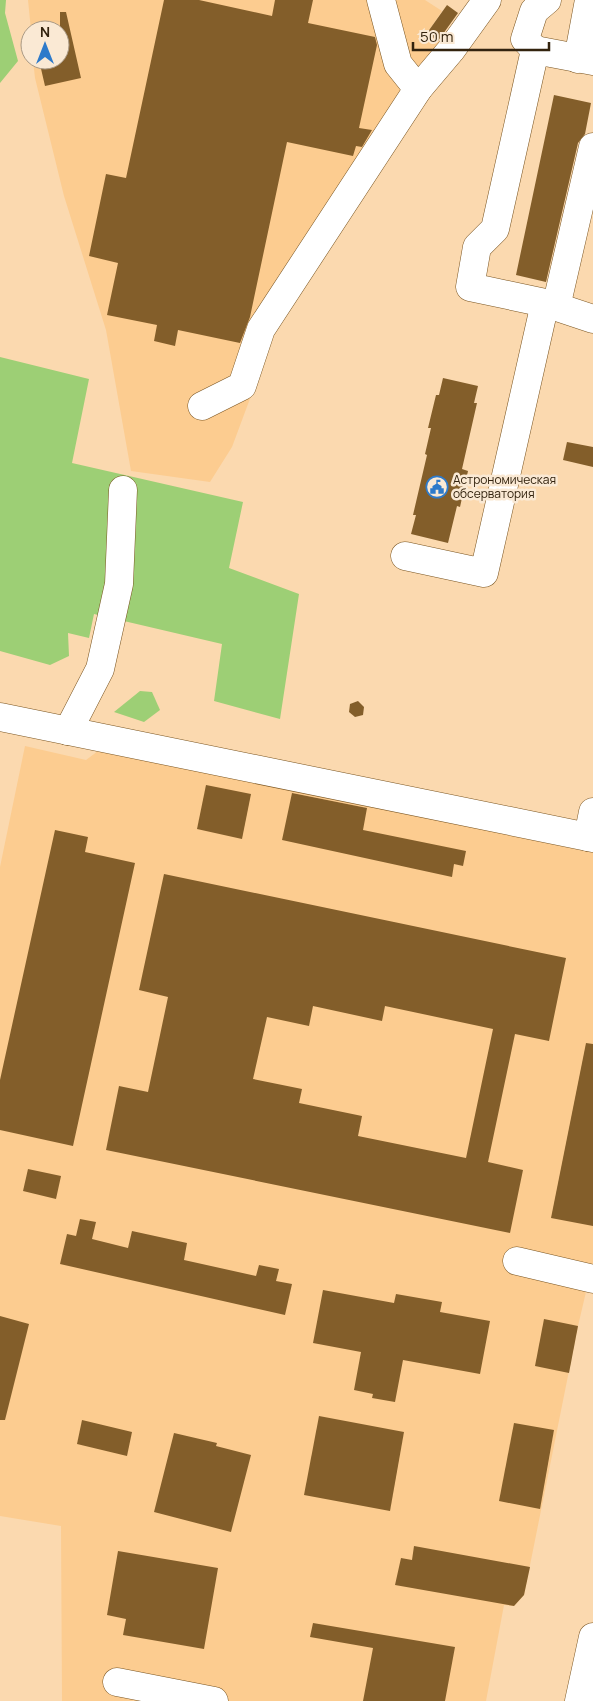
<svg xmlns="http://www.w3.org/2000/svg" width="593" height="1701" viewBox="0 0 593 1701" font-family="Manrope,sans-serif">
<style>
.built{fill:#fccc90}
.green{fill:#9dcf75}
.building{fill:#835e2a;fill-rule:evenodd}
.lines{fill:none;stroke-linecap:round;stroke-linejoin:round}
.minor-casing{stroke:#7a5521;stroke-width:29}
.major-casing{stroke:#7a5521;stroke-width:29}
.minor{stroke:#fff;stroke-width:28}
.major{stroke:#fff;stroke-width:28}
.labels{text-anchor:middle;stroke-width:5;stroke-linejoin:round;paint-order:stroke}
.poi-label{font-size:12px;fill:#33230e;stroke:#fae9d4;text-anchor:start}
</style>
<rect width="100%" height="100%" fill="#fbd9af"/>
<g class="built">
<polygon points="28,0 425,0 442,11 427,33 459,56 405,130 280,318 232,447 210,482 131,471 106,330 64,196 35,78 33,60 60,60 60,30 31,30"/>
<polygon points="25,746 86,760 102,748 593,853 593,1262 578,1326 524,1595 514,1606 504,1605 486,1701 62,1701 61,1526 0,1516 0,867"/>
</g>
<g class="green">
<polygon points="0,0 6,0 5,13 18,61 0,83"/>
<polygon points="0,357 89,379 72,463 243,502 229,568 299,594 280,719 214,701 222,644 94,614 89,638 68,633 69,656 50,665 0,651"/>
<polygon points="140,691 152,692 160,710 144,722 114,712"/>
</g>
<g class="building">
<polygon points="164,0 199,0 272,16 275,0 313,0 308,23 375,37 377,45 359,128 372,130 362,147 356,146 353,156 287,142 250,317 240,343 178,330 175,346 154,341 157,325 107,315 118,263 89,256 106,174 126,178"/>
<polygon points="447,5 458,13 438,41 427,33"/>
<polygon points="60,12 66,12 81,78 45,86 39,60 60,60"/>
<polygon points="554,95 591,103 585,134 578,143 546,282 516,275"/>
<polygon points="443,378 478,386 474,403 477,403 462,469 468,471 460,507 457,506 448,543 411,534 416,515 413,515 427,455 425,454 431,428 428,428 436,395 439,395"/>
<polygon points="567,442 593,447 593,467 563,460"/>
<polygon points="358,701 364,707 363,715 355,717 349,712 350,704"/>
<polygon points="206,785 251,794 242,839 197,829"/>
<polygon points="292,793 367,808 363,830 466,851 463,866 454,864 452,877 282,840"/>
<polygon points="55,830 88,837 85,852 135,863 73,1146 0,1130 0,1080"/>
<path d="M164,874L566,958L549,1041L515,1034L488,1162L523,1170L510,1233L106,1150L119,1086L148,1092L168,997L139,990ZM313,1006L382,1021L385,1006L493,1029L466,1158L358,1136L362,1116L299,1103L302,1089L253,1079L267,1017L309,1026Z"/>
<polygon points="586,1043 593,1044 593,1226 551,1218"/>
<polygon points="28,1169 61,1176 56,1199 23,1191"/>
<polygon points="80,1219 96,1222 92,1239 128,1248 132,1231 187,1243 184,1260 256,1276 259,1265 279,1269 276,1281 292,1284 285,1315 60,1264 67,1234 76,1236"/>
<polygon points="323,1290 394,1303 396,1294 442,1302 440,1312 490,1321 480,1374 403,1360 395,1402 372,1398 373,1394 354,1390 361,1352 313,1343"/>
<polygon points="0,1316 29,1324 5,1420 0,1420"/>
<polygon points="544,1319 578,1326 569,1373 535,1366"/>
<polygon points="319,1416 404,1432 390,1511 304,1495"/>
<polygon points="82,1420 132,1432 127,1456 77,1444"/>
<polygon points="514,1423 554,1430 540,1509 499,1501"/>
<polygon points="174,1433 217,1443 216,1446 251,1455 231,1532 154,1512"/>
<polygon points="414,1546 530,1567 524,1595 514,1606 395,1585 401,1558 412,1560"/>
<polygon points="118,1551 218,1568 204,1649 123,1635 126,1619 107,1615"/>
<polygon points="313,1623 455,1647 445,1701 363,1701 373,1648 310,1637"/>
</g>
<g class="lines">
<g class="minor-casing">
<g id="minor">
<polyline points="381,0 398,64 418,89"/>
<polyline points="535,50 525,39 534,11 547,0"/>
<polyline points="578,59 589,0"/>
<polyline points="593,61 535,50 495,229 477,247 470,287 545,303 593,319"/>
<polyline points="556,307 593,147"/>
<polyline points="202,406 242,386 261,329 418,89 451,50 487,0"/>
<polyline points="405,556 484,573 545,303"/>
<polyline points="0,717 593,838"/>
<polyline points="68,731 100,669 119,584 123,490"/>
<polyline points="588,837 593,812"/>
<polyline points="517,1261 593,1279"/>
<polyline points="117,1682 214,1701"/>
</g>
</g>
<g class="major-casing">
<polyline id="major" points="579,1701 593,1637"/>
</g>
<use href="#minor" class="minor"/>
<use href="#major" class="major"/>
</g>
<defs>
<g id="civic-ring" transform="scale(1.125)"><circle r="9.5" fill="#fae9d4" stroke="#2d7aca" stroke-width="1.5"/><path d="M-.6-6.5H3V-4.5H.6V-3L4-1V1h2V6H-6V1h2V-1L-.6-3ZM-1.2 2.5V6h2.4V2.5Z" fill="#2d7aca"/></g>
</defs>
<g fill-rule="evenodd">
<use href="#civic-ring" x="437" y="487"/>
</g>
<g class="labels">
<g class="poi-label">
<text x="453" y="484">Aстрономическая<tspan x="453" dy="14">обсерватория</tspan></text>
</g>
</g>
<g transform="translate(45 45)"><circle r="24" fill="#fae9d4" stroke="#aa9a85"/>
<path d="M0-4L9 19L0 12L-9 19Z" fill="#2d7aca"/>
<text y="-8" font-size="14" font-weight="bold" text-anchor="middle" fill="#33230e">N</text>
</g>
<path d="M413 42v8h136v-8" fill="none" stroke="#33230e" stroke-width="2.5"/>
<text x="420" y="42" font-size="15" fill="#33230e" stroke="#fae9d4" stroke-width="4" paint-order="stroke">50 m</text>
</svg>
